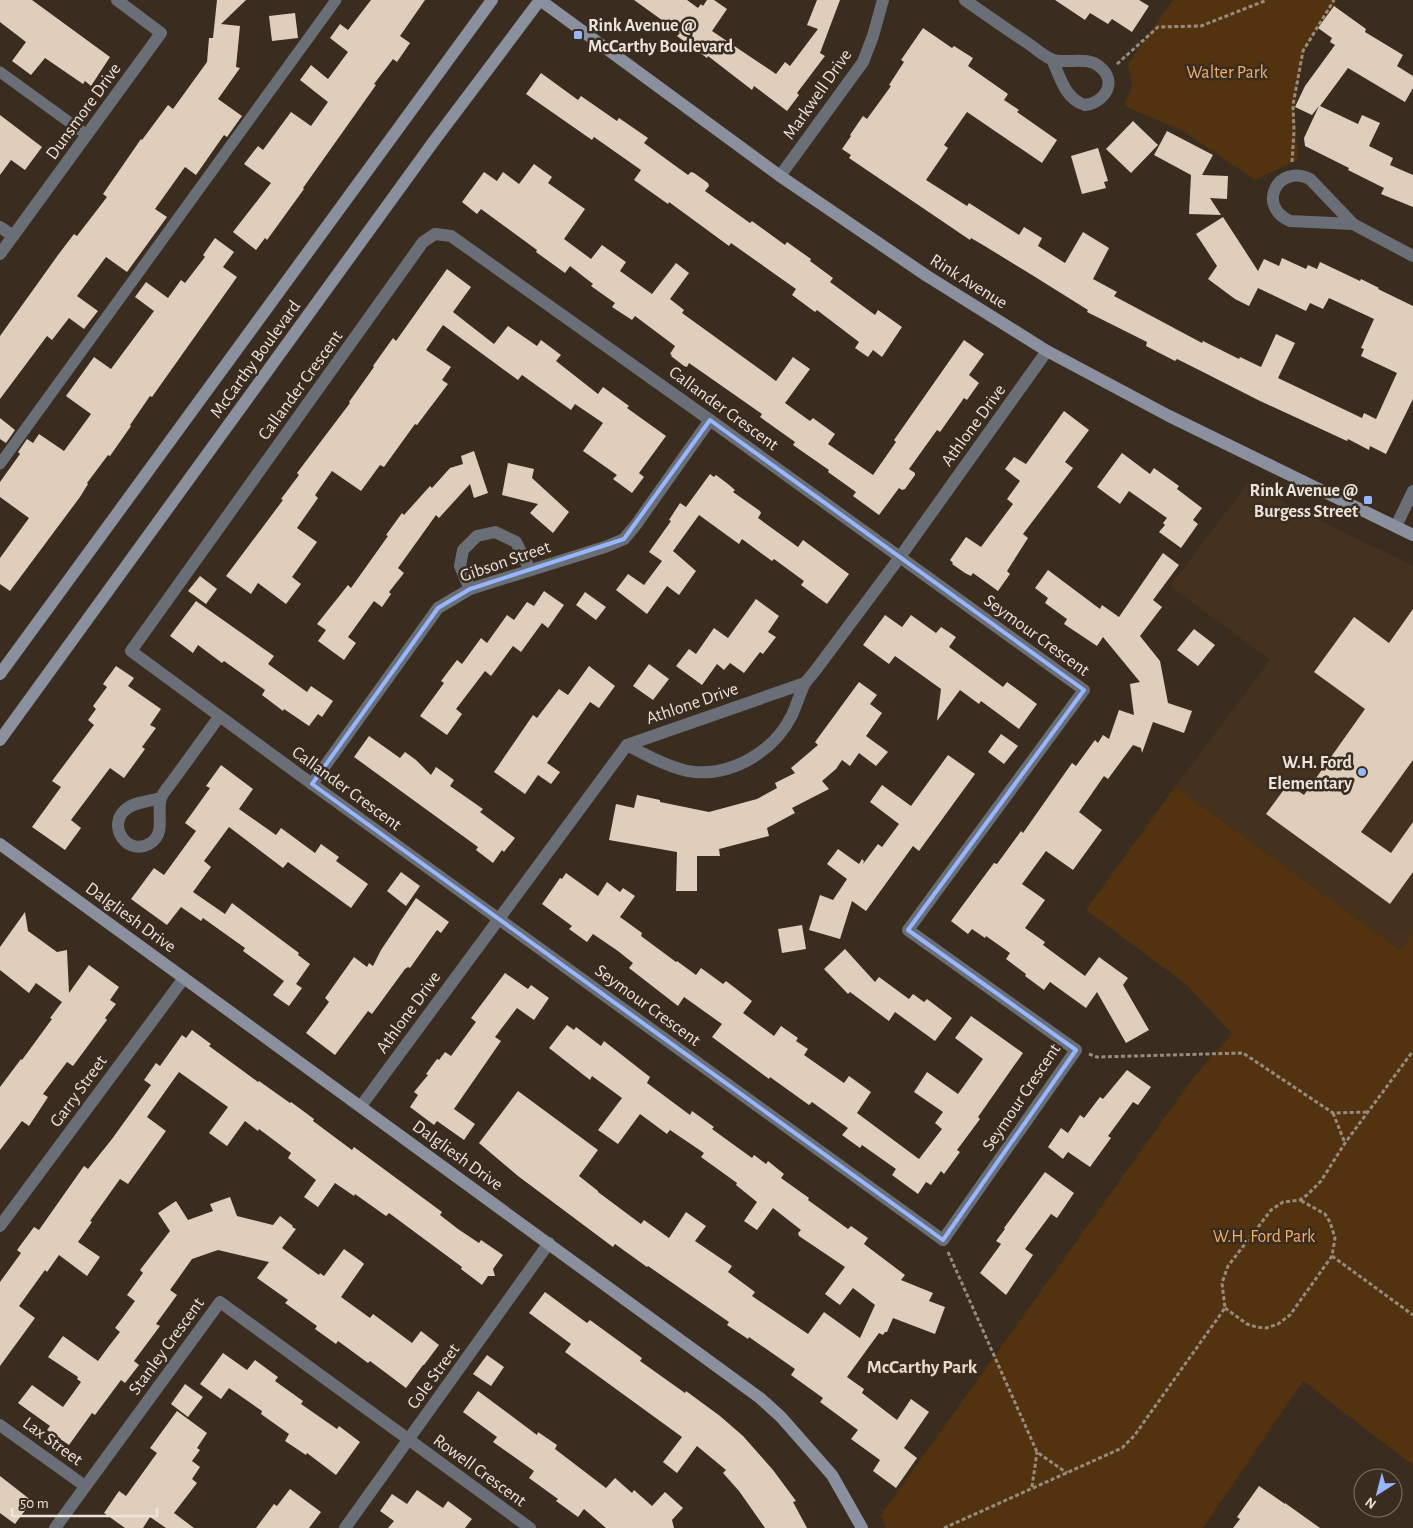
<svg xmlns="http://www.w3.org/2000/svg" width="1413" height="1528" viewBox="0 0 1413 1528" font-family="'Alegreya Sans',sans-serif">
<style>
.built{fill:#44311e}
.green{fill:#53330f}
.building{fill:#e0cebd}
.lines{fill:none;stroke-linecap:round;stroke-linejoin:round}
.path{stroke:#968b81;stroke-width:3;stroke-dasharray:4 2.5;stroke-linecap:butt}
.lane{stroke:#6a6e76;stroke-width:11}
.street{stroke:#6a6e76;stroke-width:12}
.secondary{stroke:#8a909e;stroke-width:12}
.marked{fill:none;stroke:#97b6fd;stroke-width:4;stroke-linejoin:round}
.poi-dot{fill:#97b6fd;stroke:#3a2c1f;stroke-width:2}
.labels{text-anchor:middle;stroke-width:5;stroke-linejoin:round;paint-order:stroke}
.poi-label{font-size:18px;font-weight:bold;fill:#ece3db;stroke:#3a2c1f;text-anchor:end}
.park-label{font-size:18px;fill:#f0af6e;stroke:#3a2c1f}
.street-label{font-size:18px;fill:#ece3db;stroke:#3a2c1f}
.neighbourhood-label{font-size:19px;font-weight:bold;fill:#ecdac9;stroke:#3a2c1f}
</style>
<rect width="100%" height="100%" fill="#3a2c1f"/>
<polygon class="built" points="1247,484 1413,566 1413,932 1400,950 1175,787 1270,660 1170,586"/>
<g class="green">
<polygon points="1173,0 1337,0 1305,50 1294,107 1298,160 1255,180 1183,131 1124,106 1132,87 1128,64"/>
<polygon points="1175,787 1400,950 1413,932 1413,1465 1303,1381 1203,1528 886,1528 881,1515 1196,1074 1232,1034 1186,984 1086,910"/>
</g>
<g class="building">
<polygon points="0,0 32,0 110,57 91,86 85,81 83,84 45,58 31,75 12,61 26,42 0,22"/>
<polygon points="217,0 246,0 221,24 240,26 236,67 240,68 218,99 242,116 227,137 224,135 196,175 185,167 155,209 167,217 127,272 106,257 77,296 98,311 84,329 69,318 52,340 47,336 0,399 0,336 58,255 74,234 77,236 107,197 103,194 141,139 142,140 168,105 173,109 207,62 209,38 213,38"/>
<polygon points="371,0 425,0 400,36 410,43 397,62 393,59 374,84 376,85 303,188 304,189 267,240 265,238 256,250 233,232 271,183 244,164 258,146 263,150 291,112 311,126 328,102 300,80 311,65 328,79 348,52 330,38 340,24 348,30"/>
<polygon points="634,0 687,0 698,8 701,4 703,6 707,0 714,0 727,9 712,31 776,74 785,62 790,66 818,29 807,25 817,0 840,0 820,53 825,56 797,93 799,95 787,111 754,86 752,90 708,56 707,58 677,36 680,33"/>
<polygon points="1055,0 1139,0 1149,6 1132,32 1112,19 1108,24 1090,13 1085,20"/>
<polygon points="1334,6 1366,29 1365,32 1403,55 1397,66 1413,76 1413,88 1405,102 1348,68 1320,106 1358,124 1362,115 1380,123 1369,146 1393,158 1390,165 1413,175 1413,207 1381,194 1384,188 1348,170 1349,168 1305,146 1304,138 1319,106 1312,115 1295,107 1305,86 1335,45 1330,42 1332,38 1318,28"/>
<polygon points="295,13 298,38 272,41 269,16"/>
<polygon points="923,28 952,48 954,46 973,58 968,66 1008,94 1004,100 1019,110 1017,112 1057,140 1042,163 967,112 944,145 948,148 926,180 967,206 969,203 1019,235 1024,227 1042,238 1038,246 1065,263 1083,232 1109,248 1093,279 1117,292 1114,296 1202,343 1203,341 1239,359 1240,357 1261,367 1276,334 1295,343 1278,378 1362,418 1364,413 1376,419 1397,373 1361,356 1364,349 1361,348 1374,319 1329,298 1323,309 1310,303 1306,311 1258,288 1249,306 1235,299 1208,279 1217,266 1196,234 1223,217 1258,271 1264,259 1279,266 1282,258 1306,269 1308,265 1317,269 1320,262 1360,281 1361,279 1379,288 1378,289 1413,306 1413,399 1386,454 1370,446 1369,450 1348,439 1347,441 1258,400 1205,373 1177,359 1175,361 1146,346 1147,342 1087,312 1088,310 1032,275 983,245 971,238 970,240 849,158 851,155 842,149 851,136 850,135 863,116 867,119 891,86 889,85 904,62 901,60"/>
<polygon points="541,73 578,100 581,96 617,121 619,118 648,138 644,143 688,175 691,172 694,173 708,183 709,186 705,191 750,223 752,221 785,245 787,242 811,259 810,261 833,278 830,282 875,315 878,310 902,327 882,357 873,350 868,357 855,348 859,342 817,310 815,312 792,295 796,289 731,243 729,246 669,202 668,204 634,180 641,170 594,137 592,140 526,94"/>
<polygon points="0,115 42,147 25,170 11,160 0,175"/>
<polygon points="1133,121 1158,145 1131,173 1106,149"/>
<polygon points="1167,131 1213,155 1202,175 1228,176 1227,199 1210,198 1221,215 1189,214 1191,175 1154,155"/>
<polygon points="1098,148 1108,181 1104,182 1106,188 1082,194 1071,156"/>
<polygon points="534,164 552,177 548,183 585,209 564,239 591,259 602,245 626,262 620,271 652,294 676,263 689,273 670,299 684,310 682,313 776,381 793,357 810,369 785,403 810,421 813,418 835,434 828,444 873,475 896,442 894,440 964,340 984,354 969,375 979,383 967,400 964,398 940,432 937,430 909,469 915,473 915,475 905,489 902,490 899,488 879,515 853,496 856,492 828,472 829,470 793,445 795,442 760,417 762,414 689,363 687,367 684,366 671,356 672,355 670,354 675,346 635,316 632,320 612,307 615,303 591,286 593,284 570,266 565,273 536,252 537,250 481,209 477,214 462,202 484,172 497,181 503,172 519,184"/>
<polygon points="215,238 234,252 223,267 237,277 152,397 150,396 130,425 131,426 110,456 108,455 87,483 88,484 80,497 10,591 0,584 0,558 29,518 0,497 0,482 20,454 18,452 27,439 33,443 39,434 64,451 91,414 66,396 94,357 111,369 154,311 135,297 146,282 168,298 181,280 185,283 205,257 203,255"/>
<polygon points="447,269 471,287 453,312 494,344 508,326 537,346 541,340 561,355 556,361 598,394 603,387 629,406 627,408 666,436 639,473 644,477 632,493 613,479 617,475 583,451 603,423 575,404 571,410 522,375 518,380 443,325 426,350 451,367 442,380 448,384 417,425 415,424 384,467 380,465 361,491 332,471 315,495 318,498 297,528 317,542 292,577 301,584 286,604 258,583 251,594 226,576 283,500 281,499 299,475 297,473 350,403 349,402 374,367 373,366 393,338 396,341"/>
<polygon points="1064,411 1089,430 1065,462 1073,468 1023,534 1028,538 1007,571 1010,574 998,591 973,573 971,576 965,573 952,564 953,563 950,560 966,537 981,547 1013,504 1007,499 1020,481 1005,469 1014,457 1026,464"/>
<polygon points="0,418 15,430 6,443 0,439"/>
<polygon points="474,451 488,493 474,498 470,484 439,518 436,515 398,568 404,573 389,592 391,594 382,607 374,601 348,637 356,643 344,660 318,641 326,630 317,624 348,585 351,588 388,536 386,535 402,513 404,515 430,486 432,488 450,468 463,464 461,456"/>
<polygon points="1122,453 1150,474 1154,468 1179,486 1177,489 1202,508 1193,520 1198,524 1181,548 1159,532 1165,525 1163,523 1167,518 1129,491 1120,504 1097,487"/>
<polygon points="508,463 534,469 532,478 569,512 553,533 530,513 538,504 502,495"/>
<polygon points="710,474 714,477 716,475 728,484 735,490 733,492 760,511 761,513 758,518 798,547 803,540 849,574 827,604 801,585 804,581 774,559 772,561 742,539 739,544 699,515 673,551 696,571 679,595 667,586 647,614 616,590 628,574 644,585 662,561 649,552 671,521 669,520 680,503 686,507"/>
<polygon points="1163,553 1179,565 1153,600 1162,607 1140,636 1160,661 1168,703 1192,711 1184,733 1153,722 1142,753 1141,748 1133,745 1108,779 1104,776 1079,812 1102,830 1073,870 1046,851 1022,884 1045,900 1025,928 1045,942 1043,945 1085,976 1099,957 1128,978 1123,985 1149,1030 1126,1043 1097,992 1086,1008 1050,982 1044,990 1025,976 1026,974 1006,959 1010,953 986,936 985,938 972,929 968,934 951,921 994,863 997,864 1021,831 1023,833 1072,763 1076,766 1095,740 1098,743 1103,735 1109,739 1119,710 1134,715 1130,684 1140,682 1103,637 1097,646 1064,624 1067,619 1045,603 1048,598 1035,588 1048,570 1100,609 1102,605 1119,617"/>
<polygon points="200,576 217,589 206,604 188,591"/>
<polygon points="544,591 564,605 548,628 542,623 521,652 513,646 491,676 485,671 456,709 462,714 447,735 420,716 444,683 441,681 457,660 462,664 481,638 487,643 507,615 514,620 527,602 534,606"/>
<polygon points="585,592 606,607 596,620 576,605"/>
<polygon points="756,599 779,616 768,632 776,637 763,654 760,652 744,673 730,663 724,670 717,664 702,685 676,666 689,649 696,654 714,628 728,638"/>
<polygon points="196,601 274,656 268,664 307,692 311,686 333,701 322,717 318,714 309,726 284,709 283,711 262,695 265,690 224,661 222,663 198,645 193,653 170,636"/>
<polygon points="1413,609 1413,760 1361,832 1391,853 1413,822 1413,872 1390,904 1266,814 1288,784 1304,795 1365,709 1314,672 1354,617 1389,643"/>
<polygon points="885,615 902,627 911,615 936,633 941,627 956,637 949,647 1003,687 1007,682 1037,704 1019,729 981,701 979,704 960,690 937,721 941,689 895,656 889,664 863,645"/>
<polygon points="1194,629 1215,645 1198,666 1177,650"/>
<polygon points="649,664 669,679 653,700 633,686"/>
<polygon points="116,666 134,678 128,686 161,709 150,725 156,728 142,747 145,749 124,778 110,768 71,820 81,828 65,850 32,827 61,787 52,781 94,725 88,720 96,709 93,706 107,687 103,684"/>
<polygon points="589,666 615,686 599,708 590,702 547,763 560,772 551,784 538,775 525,794 494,772 533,715 537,718 559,689 568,695"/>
<polygon points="859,682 877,695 870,704 882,713 866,736 888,752 876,766 859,753 850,766 842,760 836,769 822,781 829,789 792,808 795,813 767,828 769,836 719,849 720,856 697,856 697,891 676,891 677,852 609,840 616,804 634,808 637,795 660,800 660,802 709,812 757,799 777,788 775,783 795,773 791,768 818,745 815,742"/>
<polygon points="1001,734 1018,746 1004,764 988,752"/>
<polygon points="369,736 400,758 405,752 416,760 431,775 436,767 454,780 450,786 483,809 480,812 515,838 504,852 502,850 493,863 476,850 478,847 354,757"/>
<polygon points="948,755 975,774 919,851 913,846 866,911 852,901 840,939 809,930 820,895 833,900 847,879 827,864 838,849 859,864 862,859 864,861 863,864 878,844 882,847 899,824 870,802 882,785 911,806"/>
<polygon points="221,765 253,789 239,809 276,835 281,828 315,853 321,844 339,857 336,861 368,884 351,908 288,862 283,868 229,827 204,861 211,867 193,892 225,914 232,903 299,953 298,955 310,964 296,984 302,988 289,1006 273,995 284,981 243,951 245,948 203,918 201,921 181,907 167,925 131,899 154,868 164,875 196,831 185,823 210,788 206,786"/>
<polygon points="401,872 420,886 406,906 387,891"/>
<polygon points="566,873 598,896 607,882 620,892 623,888 635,896 620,917 642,933 641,936 676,962 677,961 696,975 701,968 723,984 726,981 752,1001 743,1013 774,1036 781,1026 798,1038 796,1041 808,1049 804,1055 844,1083 849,1076 871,1092 857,1113 919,1159 942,1129 935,1123 943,1112 914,1092 927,1072 958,1094 983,1059 955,1038 971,1016 1023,1053 978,1117 980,1119 957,1150 960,1152 944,1174 941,1171 931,1185 926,1182 918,1194 892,1175 896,1169 862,1145 860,1148 842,1135 848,1128 812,1102 809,1105 770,1077 769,1079 712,1037 722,1024 684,997 678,1006 629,968 633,963 618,951 593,934 587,942 569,929 572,926 542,904 560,878 562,879"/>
<polygon points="416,898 449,922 441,933 437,930 410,968 408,967 405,969 372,1014 368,1011 335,1055 306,1033 329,1002 325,998 354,957 367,967 369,963 373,966 381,950"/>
<polygon points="25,912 28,931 57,952 67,950 69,993 89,965 119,987 110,1000 116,1004 105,1018 107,1020 73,1066 67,1062 43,1094 48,1097 29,1126 22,1121 0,1150 0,1087 21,1059 22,1060 52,1019 50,1018 62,1002 36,983 29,993 0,970 0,947"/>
<polygon points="802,925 806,949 782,953 778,929"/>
<polygon points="845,949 875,982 879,977 909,999 913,994 924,1002 927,999 952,1018 935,1041 895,1012 889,1021 850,992 848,994 824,969"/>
<polygon points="505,973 528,989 531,985 549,998 534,1020 517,1008 495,1037 501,1041 454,1109 475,1124 464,1140 437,1121 434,1125 410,1107 418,1095 414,1092 428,1075 426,1074 437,1059 439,1060 445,1052 451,1056 476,1022 471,1018"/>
<polygon points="567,1025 574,1030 576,1027 601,1046 604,1041 650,1077 647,1083 690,1115 692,1111 714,1127 712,1129 752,1158 754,1155 766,1164 768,1161 784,1174 781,1178 809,1198 808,1200 848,1229 851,1226 868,1238 864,1244 905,1275 901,1280 933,1293 929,1301 945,1307 935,1334 893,1318 887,1332 885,1332 883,1335 879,1333 847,1377 864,1389 862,1393 897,1420 911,1399 929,1412 904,1448 917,1458 896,1488 873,1471 880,1460 851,1439 858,1430 820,1402 823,1398 791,1375 795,1369 749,1337 748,1339 727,1325 729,1322 648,1266 647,1267 615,1244 613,1247 518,1176 479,1143 518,1091 598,1150 579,1176 598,1191 598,1192 641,1224 644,1220 669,1238 686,1212 706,1226 695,1241 732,1266 728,1272 755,1292 752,1296 808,1334 824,1312 860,1338 875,1305 853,1288 840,1305 825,1294 845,1267 799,1236 798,1233 801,1230 773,1208 757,1230 744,1221 757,1202 736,1185 737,1183 701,1157 704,1153 670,1130 667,1134 640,1114 618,1144 598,1130 622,1098 592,1076 590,1080 549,1048"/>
<polygon points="192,1030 211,1044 209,1046 258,1082 259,1081 290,1103 291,1102 314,1119 313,1121 352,1150 354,1147 442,1212 440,1215 458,1229 479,1243 481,1240 503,1255 493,1269 495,1276 488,1276 482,1285 461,1269 462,1267 389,1213 386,1216 355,1194 354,1196 335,1183 318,1207 304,1197 316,1180 288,1158 291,1153 259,1129 258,1131 245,1121 227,1146 209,1133 228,1107 179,1072 147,1117 166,1131 128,1184 120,1179 90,1221 92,1222 78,1242 100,1257 87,1276 59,1255 47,1272 45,1270 19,1306 35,1318 0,1366 0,1282 21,1253 17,1250 34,1227 39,1230 84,1166 88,1169 112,1139 151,1085 144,1080 156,1063 160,1066 182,1035 186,1038"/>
<polygon points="1127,1070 1151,1087 1138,1105 1133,1102 1108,1136 1111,1138 1090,1167 1068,1152 1063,1159 1048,1147 1061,1128 1068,1133 1080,1115 1084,1118 1100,1097 1103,1099"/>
<polygon points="1045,1172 1074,1193 1057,1218 1051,1214 1025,1249 1033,1255 1006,1295 980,1273 1001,1244 996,1241 1005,1229 1004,1228"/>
<polygon points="230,1197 237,1216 273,1225 280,1216 293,1226 292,1227 296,1229 282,1248 319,1275 320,1273 324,1276 344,1249 362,1262 364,1264 341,1297 370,1318 373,1314 412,1343 421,1331 439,1345 424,1365 423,1365 406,1388 370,1361 368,1363 338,1341 336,1344 315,1329 317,1326 285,1303 288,1300 257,1278 269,1262 218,1250 192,1259 170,1290 177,1295 156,1324 160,1326 134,1361 139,1365 125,1383 121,1380 95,1415 92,1413 69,1445 47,1430 50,1426 18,1403 32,1385 63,1407 81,1382 77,1379 78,1377 48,1357 63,1336 98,1361 109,1346 120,1332 115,1328 135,1301 127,1295 143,1273 140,1270 170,1231 158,1213 176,1201 188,1220 213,1211 210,1204"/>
<polygon points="545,1292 587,1323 590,1320 642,1358 640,1361 685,1393 686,1391 720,1416 743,1436 773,1470 796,1501 793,1502 807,1528 765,1528 739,1491 723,1473 726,1470 697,1446 677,1473 663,1462 682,1437 565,1352 571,1344 529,1313"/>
<polygon points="223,1353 247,1370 255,1360 278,1377 275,1381 303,1401 301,1404 337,1429 339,1426 360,1442 336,1475 307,1453 306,1455 285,1441 289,1434 261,1414 262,1411 229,1388 221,1399 200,1384"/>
<polygon points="487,1355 504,1367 491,1386 473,1374"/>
<polygon points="185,1384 203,1397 188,1417 171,1404"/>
<polygon points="478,1391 537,1435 538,1432 557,1445 555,1449 606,1488 615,1478 632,1493 634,1490 652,1506 665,1492 683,1508 672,1520 674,1528 606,1528 584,1509 578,1517 556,1501 558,1499 529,1478 534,1471 493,1442 497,1437 463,1412"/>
<polygon points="177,1411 207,1433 197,1448 200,1450 192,1461 200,1467 192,1479 197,1483 174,1513 194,1528 166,1528 150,1517 143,1528 125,1528 104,1513 119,1491 126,1496 157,1453 150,1448"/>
<polygon points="0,1476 32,1501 15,1524 0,1513"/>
<polygon points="1259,1486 1285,1504 1285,1503 1320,1528 1233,1528 1240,1519 1237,1517"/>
<polygon points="290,1489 321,1512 309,1528 256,1528 274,1504 277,1506"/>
<polygon points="417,1490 443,1508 448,1501 472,1519 465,1528 388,1528 394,1521 380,1511 392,1494 407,1504"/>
</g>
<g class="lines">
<g class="path">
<polyline points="1117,64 1158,27 1201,26 1267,0"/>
<polyline points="1292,162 1294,131 1293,105 1303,51 1334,0"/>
<polyline points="1089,1054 1097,1057 1243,1053 1333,1113 1369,1112"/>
<polyline points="1333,1113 1345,1143"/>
<polyline points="948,1252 1037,1452 1067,1473"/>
<polyline points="1332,1256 1413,1315"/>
<polyline points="1225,1308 1247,1324 1256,1327 1266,1328 1278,1324 1290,1315 1332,1256 1335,1238 1330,1222 1325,1214 1300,1200"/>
<polyline points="1032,1487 1037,1452"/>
<polyline points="944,1528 1122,1448 1134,1436 1225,1308 1222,1283 1228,1266 1271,1210 1283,1202 1300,1200 1307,1195 1321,1181 1345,1143 1413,1051"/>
</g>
<g class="lane">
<polyline points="0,72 87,135"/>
<polyline points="0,464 336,0"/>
</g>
<g class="street">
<path d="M965,0C985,14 1005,28 1026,42C1034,47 1042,55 1051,59C1066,65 1087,55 1100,67C1118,82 1105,102 1085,105C1065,99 1060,77 1052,59"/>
<polyline points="780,176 863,62 873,36 883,0"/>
<path d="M1353,224L1290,221C1256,206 1278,163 1310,179L1353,224L1413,256"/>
<polyline points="0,227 13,236"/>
<polygon points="435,234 451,236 710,420 1084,690 908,930 1076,1050 943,1240 312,784 131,651 423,242"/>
<polyline points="0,254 161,33 117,0"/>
<polyline points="1396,526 1413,491"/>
<polyline points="470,589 460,566 463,550 477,536 495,532 516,542 530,570"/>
<path d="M627,745C644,754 675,771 695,772C735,775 775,750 792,715C797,704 800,693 805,683"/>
<polyline points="312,784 438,608 470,589 605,547 624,539 635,526 710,420"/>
<path d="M161,798C150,801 134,802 125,810C107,826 127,856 149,844C167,834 156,814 161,798C163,792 170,785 174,779C189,758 204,738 219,717"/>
<polyline points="361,1106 627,745 805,683 815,671 900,557 1047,351"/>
<polyline points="0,1226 184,978"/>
<polyline points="0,1425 85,1486"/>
<polyline points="55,1528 220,1302 530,1528"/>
<polyline points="345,1528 549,1243"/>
</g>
<g class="secondary">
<polyline points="540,0 780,176 927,276 1047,351 1169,416 1413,535"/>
<polyline points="0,674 492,0"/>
<polyline points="0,740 434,141 540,0"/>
<polyline points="0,844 760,1398 781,1417 832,1475 862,1528"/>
</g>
</g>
<path class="marked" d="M710,420L1084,690L908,930L1076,1050L943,1240L312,784L438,608L470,589L624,539Z"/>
<g class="poi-dot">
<rect x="573" y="30" width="10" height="10" rx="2.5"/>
<rect x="1363" y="495" width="10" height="10" rx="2.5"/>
<circle cx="1362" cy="772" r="5"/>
</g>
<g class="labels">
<g class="poi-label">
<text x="588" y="31" text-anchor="start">Rink Avenue @<tspan x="588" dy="21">McCarthy Boulevard</tspan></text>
<text x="1358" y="496">Rink Avenue @<tspan x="1358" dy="21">Burgess Street</tspan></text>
<text x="1352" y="768">W.H. Ford<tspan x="1352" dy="21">Elementary</tspan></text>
</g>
<g class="park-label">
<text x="1227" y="78">Walter Park</text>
<text x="1264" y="1242">W.H. Ford Park</text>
</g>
<g class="street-label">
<text transform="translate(817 94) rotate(-55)" y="6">Markwell Drive</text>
<text transform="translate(83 111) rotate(-54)" y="6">Dunsmore Drive</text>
<text transform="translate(969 281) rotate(32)" y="6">Rink Avenue</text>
<text transform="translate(255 359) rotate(-54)" y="6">McCarthy Boulevard</text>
<text transform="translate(300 385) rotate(-54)" y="6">Callander Crescent</text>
<text transform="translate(724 408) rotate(36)" y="6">Callander Crescent</text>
<text transform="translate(973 425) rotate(-54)" y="6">Athlone Drive</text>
<text transform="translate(505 561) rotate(-19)" y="6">Gibson Street</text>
<text transform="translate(1037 635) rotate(36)" y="6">Seymour Crescent</text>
<text transform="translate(692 703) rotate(-19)" y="6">Athlone Drive</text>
<text transform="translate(347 788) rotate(36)" y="6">Callander Crescent</text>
<text transform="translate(131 917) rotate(36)" y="6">Dalgliesh Drive</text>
<text transform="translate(648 1005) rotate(36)" y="6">Seymour Crescent</text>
<text transform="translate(408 1012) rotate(-54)" y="6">Athlone Drive</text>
<text transform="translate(78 1091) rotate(-54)" y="6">Garry Street</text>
<text transform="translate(1021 1097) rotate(-56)" y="6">Seymour Crescent</text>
<text transform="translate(458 1155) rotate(36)" y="6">Dalgliesh Drive</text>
<text transform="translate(166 1346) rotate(-54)" y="6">Stanley Crescent</text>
<text transform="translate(433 1376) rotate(-54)" y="6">Cole Street</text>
<text transform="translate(53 1441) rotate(36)" y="6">Lax Street</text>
<text transform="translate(480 1470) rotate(36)" y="6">Rowell Crescent</text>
</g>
<g class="neighbourhood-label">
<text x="922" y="1373">McCarthy Park</text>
</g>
</g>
<g transform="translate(1378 1493) rotate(216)"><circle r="24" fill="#3a2c1f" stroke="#81756a"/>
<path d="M0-4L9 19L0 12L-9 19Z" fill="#97b6fd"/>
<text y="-8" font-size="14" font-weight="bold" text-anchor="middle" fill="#ece3db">N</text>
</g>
<path d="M12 1508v8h145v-8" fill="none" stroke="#ece3db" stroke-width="2.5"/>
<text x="20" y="1508" font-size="15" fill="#ece3db" stroke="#3a2c1f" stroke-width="4" paint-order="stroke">50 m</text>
</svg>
